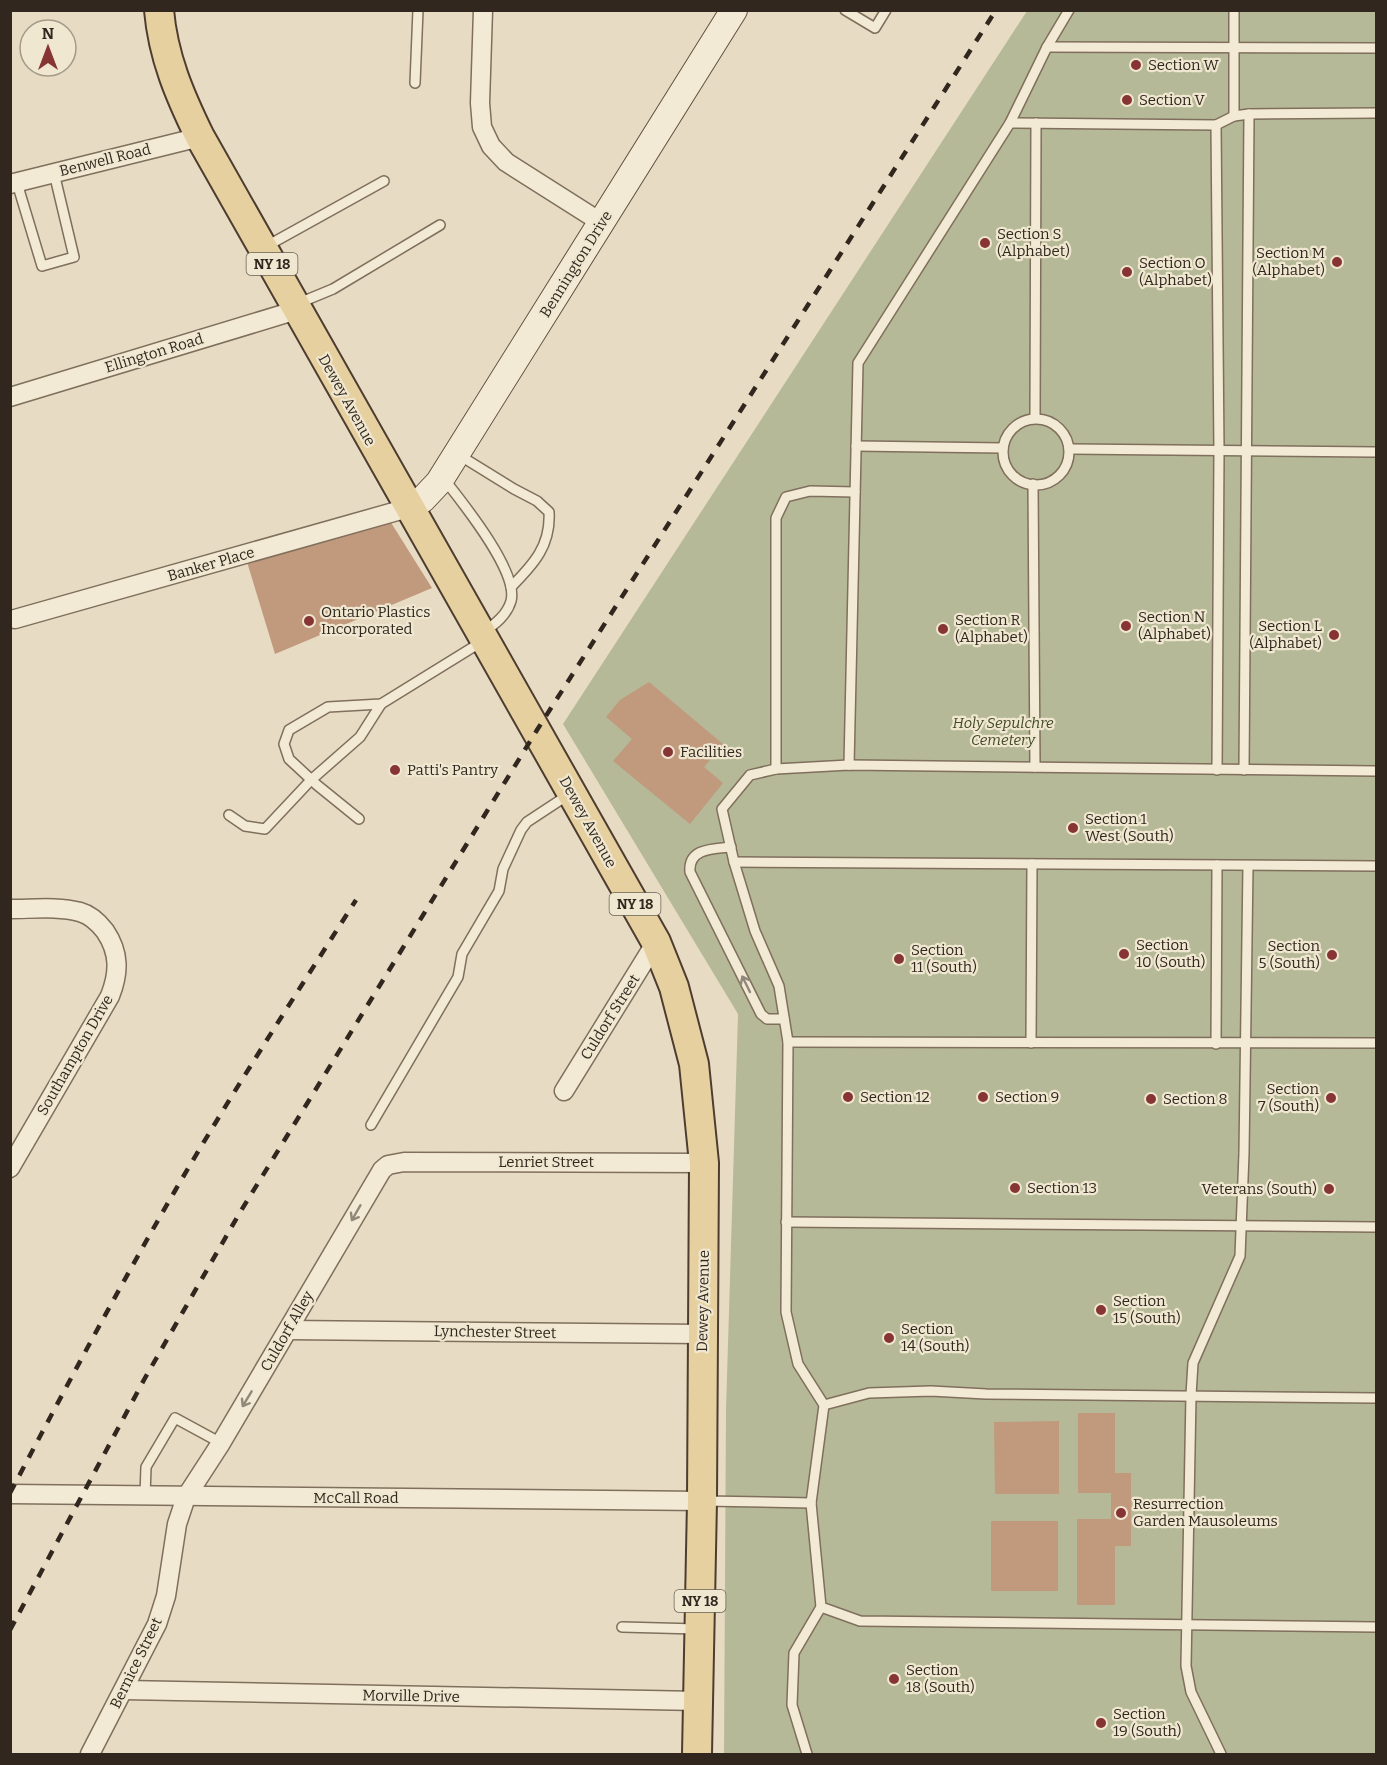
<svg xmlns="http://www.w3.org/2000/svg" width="1387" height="1765" viewBox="0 0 1387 1765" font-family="Bitter,serif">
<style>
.cemetery{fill:#b5b997}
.building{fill:#c1997d}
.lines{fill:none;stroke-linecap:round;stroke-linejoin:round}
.lane-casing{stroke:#7f6f5c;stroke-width:12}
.street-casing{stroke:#7f6f5c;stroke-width:21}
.secondary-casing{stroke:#61503f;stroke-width:28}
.primary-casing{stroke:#4d3d30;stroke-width:32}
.lane{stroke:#f3ead5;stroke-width:9}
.street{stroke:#f3ead5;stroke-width:18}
.secondary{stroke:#f3ead5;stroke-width:26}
.primary{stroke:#e6d09f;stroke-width:28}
.rail{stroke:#31271e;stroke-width:4.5;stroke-dasharray:10 10;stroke-linecap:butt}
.oneway{stroke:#92887a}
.poi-dot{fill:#863434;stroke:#f0e7d1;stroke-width:2}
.labels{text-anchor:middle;stroke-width:4.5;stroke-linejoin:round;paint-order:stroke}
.shield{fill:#f0e7d1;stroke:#6a6154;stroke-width:1.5}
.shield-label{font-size:14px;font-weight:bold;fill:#31271e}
.poi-label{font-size:15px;fill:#31271e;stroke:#f0e7d1;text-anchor:start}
.street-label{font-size:15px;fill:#31271e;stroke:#f0e7d1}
.park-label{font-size:15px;font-style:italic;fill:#424b27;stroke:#f0e7d1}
</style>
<rect width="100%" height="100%" fill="#e7dcc3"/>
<polygon class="cemetery" points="1027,11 1376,11 1376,1754 724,1754 726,1410 738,1014 563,724"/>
<g class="building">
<polygon points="390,521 432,588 275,654 247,562"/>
<polygon points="649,682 723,744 704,767 723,783 690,824 613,761 632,739 606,717 620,700"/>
<polygon points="1078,1413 1115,1413 1115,1473 1131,1473 1131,1546 1115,1546 1115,1605 1077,1605 1077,1519 1111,1519 1111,1493 1078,1493"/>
<polygon points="1059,1421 1059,1494 995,1494 994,1422"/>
<rect x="991" y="1521" width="67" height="70"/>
</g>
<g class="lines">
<g class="lane-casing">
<g id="lane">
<polyline points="845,10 875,28 886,10"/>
<polyline points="1234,10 1234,116"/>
<polyline points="1047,47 1376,48"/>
<polyline points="415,83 418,10"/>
<polyline points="1010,123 1216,125 1234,116 1249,114 1376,113"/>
<polyline points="1216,125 1219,451 1217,770"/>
<polyline points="17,183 42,266 74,257 54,173"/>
<polyline points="265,247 384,181"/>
<polyline points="299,303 333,289 440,225"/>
<polyline points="1035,418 1036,123"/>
<circle cx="1036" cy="452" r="33"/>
<polyline points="856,446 1002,448"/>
<polyline points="1070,449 1376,452"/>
<path d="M459,455L514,489L537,501L549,512C551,545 534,564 511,587"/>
<path d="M444,479C462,502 519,572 511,601C507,615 495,624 484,632"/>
<polyline points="1033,484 1035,767"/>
<polyline points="849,765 858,363 1010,123 1047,47 1069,10"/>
<polyline points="776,769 776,518 786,497 810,491 855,492"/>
<polyline points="1244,770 1249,114"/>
<polyline points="229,815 245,826 265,829 311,780 360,737 381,704"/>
<polyline points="359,819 317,785 289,759 284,744 289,730 328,707 381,704 483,641"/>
<path d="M731,847C713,849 688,848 690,872L761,1014L767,1019H784"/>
<polyline points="734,862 1376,866"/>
<polyline points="788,1042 1376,1043"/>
<polyline points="1031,1043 1032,864"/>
<polyline points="1216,1044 1217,865"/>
<polyline points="371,1125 458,977 462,954 499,891 503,869 521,830 527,822 568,795"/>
<polyline points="786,1222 1376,1227"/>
<polyline points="824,1405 869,1393 931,1391 986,1394 1376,1398"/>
<polyline points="145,1496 146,1467 175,1418 221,1443"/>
<polyline points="704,1501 811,1503 824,1405 798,1364 786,1312 788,1042 779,986 755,931 734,862 722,809 750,775 776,769 849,765 1376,771"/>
<polyline points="811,1503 821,1607 860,1621 1376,1627"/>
<polyline points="622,1627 697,1629"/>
<polyline points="807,1754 792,1705 794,1653 821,1607"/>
<polyline points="1221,1754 1191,1692 1186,1666 1191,1395 1193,1363 1240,1256 1244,1153 1248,866"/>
</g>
</g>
<g class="street-casing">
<g id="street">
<polyline points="483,10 480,103 482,127 491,146 506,162 602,223"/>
<polyline points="10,184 200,137"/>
<polyline points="10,397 297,310"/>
<polyline points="15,619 408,508"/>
<path d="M10,909C33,909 58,906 80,912C91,915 98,922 105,931C120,953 119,973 110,996L10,1168"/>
<polyline points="564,1091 656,942"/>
<polyline points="288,1330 702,1334"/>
<polyline points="10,1494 702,1501"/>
<polyline points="124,1690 698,1701"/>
<polyline points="90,1754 157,1624 166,1596 177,1524 186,1497 221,1443 382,1170 388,1165 404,1162 704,1163"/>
</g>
</g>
<g class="secondary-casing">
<polyline id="secondary" points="408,508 423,499 439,482 734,10"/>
</g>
<g class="primary-casing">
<path id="primary" d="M159,10C163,57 180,96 200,137L656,942L674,987L694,1064L704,1163L702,1501L697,1754"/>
</g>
<use href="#lane" class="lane"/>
<use href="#street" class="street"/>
<use href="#secondary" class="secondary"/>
<use href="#primary" class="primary"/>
<g class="rail">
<path d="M10,1493C64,1391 118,1289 176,1189C233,1091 295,996 356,900"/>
<polyline points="10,1630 145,1378 239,1214 537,730 996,10"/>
</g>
</g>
<defs><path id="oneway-shaft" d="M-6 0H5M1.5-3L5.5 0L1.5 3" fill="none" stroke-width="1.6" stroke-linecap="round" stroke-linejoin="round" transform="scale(1.5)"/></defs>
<g class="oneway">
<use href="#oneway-shaft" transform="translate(746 984) rotate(-116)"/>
<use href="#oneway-shaft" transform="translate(356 1213) rotate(120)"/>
<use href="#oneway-shaft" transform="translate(247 1399) rotate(121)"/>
</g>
<g class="poi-dot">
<circle cx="1136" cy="65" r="6"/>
<circle cx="1127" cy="100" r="6"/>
<circle cx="985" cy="243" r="6"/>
<circle cx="1337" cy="262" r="6"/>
<circle cx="1127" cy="272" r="6"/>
<circle cx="309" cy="621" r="6"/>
<circle cx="1126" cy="626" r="6"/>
<circle cx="943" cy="629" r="6"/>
<circle cx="1334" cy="635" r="6"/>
<circle cx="668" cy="752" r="6"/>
<circle cx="395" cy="770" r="6"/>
<circle cx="1073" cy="828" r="6"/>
<circle cx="1124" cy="954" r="6"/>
<circle cx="1332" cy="955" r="6"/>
<circle cx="899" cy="959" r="6"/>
<circle cx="848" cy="1097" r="6"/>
<circle cx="983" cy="1097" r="6"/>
<circle cx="1331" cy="1098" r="6"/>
<circle cx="1151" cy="1099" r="6"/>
<circle cx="1015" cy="1188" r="6"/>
<circle cx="1329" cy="1189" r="6"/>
<circle cx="1101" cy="1310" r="6"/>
<circle cx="889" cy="1338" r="6"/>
<circle cx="1121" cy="1513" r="6"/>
<circle cx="894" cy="1679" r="6"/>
<circle cx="1101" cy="1723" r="6"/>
</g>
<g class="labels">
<g class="shield">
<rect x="246.5" y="253" width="51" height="22" rx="4.5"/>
<rect x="609.5" y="893" width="51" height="22" rx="4.5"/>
<rect x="674.5" y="1590" width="51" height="22" rx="4.5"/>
</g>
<g class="shield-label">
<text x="272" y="269">NY 18</text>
<text x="635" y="909">NY 18</text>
<text x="700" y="1606">NY 18</text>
</g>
<g class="poi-label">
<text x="1148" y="70">Section W</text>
<text x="1139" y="105">Section V</text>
<text x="997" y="239">Section S<tspan x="997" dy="17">(Alphabet)</tspan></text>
<text x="1325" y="258" text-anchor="end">Section M<tspan x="1325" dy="17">(Alphabet)</tspan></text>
<text x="1139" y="268">Section O<tspan x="1139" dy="17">(Alphabet)</tspan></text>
<text x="321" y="617">Ontario Plastics<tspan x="321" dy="17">Incorporated</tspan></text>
<text x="1138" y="622">Section N<tspan x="1138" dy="17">(Alphabet)</tspan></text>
<text x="955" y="625">Section R<tspan x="955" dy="17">(Alphabet)</tspan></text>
<text x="1322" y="631" text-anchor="end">Section L<tspan x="1322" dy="17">(Alphabet)</tspan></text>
<text x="680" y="757">Facilities</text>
<text x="407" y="775">Patti's Pantry</text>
<text x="1085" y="824">Section 1<tspan x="1085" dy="17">West (South)</tspan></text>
<text x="1136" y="950">Section<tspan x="1136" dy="17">10 (South)</tspan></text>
<text x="1320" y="951" text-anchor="end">Section<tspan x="1320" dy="17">5 (South)</tspan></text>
<text x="911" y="955">Section<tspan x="911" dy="17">11 (South)</tspan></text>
<text x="1319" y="1094" text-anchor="end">Section<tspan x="1319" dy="17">7 (South)</tspan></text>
<text x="860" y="1102">Section 12</text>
<text x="995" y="1102">Section 9</text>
<text x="1163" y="1104">Section 8</text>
<text x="1027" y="1193">Section 13</text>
<text x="1317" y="1194" text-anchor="end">Veterans (South)</text>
<text x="1113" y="1306">Section<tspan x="1113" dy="17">15 (South)</tspan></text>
<text x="901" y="1334">Section<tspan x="901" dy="17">14 (South)</tspan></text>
<text x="1133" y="1509">Resurrection<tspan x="1133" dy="17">Garden Mausoleums</tspan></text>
<text x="906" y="1675">Section<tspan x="906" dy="17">18 (South)</tspan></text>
<text x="1113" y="1719">Section<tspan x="1113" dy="17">19 (South)</tspan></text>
</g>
<g class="street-label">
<text transform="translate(105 160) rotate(-14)" y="5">Benwell Road</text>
<text transform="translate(576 264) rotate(-58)" y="5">Bennington Drive</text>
<text transform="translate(154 353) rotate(-17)" y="5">Ellington Road</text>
<text transform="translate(347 400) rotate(61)" y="5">Dewey Avenue</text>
<text transform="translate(211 564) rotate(-16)" y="5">Banker Place</text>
<text transform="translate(588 822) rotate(61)" y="5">Dewey Avenue</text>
<text transform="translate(610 1017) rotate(-58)" y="5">Culdorf Street</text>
<text transform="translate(75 1055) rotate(-60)" y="5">Southampton Drive</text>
<text x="546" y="1167">Lenriet Street</text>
<text transform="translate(703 1301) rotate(-89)" y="5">Dewey Avenue</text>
<text transform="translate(287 1331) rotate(-60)" y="5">Culdorf Alley</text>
<text transform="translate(495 1332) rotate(1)" y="5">Lynchester Street</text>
<text x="356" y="1503">McCall Road</text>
<text transform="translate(136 1663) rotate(-64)" y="5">Bernice Street</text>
<text transform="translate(411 1696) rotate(1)" y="5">Morville Drive</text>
</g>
<g class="park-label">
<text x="1003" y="728">Holy Sepulchre<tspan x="1003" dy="17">Cemetery</tspan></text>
</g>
</g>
<rect width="1387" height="1765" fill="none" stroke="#31271e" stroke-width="24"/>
<g transform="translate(48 48)"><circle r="28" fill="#f0e7d1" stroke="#a49a89" stroke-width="1.5"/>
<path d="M0-4.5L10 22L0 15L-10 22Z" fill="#863434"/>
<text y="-9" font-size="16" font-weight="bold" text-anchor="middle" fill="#31271e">N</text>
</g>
</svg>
